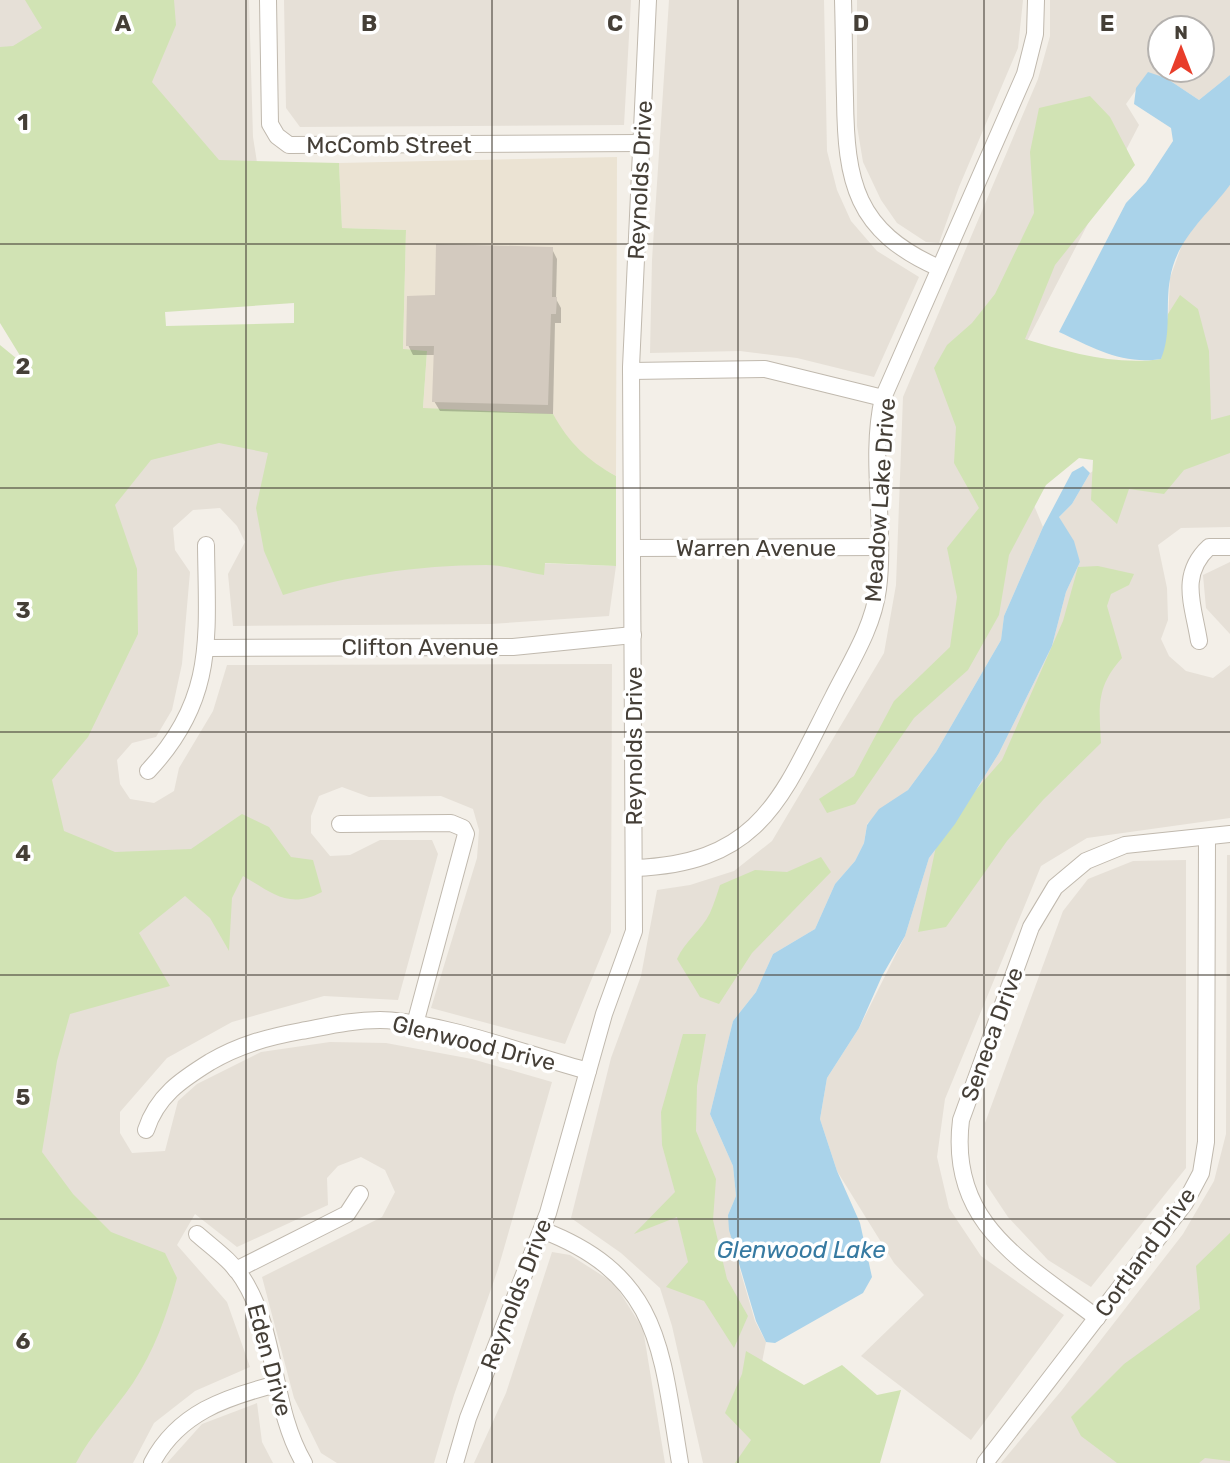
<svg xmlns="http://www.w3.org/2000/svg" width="1230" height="1463" viewBox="0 0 1230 1463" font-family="Rubik,sans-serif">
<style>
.residential{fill:#e6e0d7;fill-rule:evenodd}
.education{fill:#ebe3d3}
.green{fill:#d1e3b4;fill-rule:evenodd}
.water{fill:#aad3ea}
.shadow{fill:#0003}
.building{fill:#d3cabf}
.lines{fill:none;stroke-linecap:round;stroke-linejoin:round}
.minor-casing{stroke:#c0b9ae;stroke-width:18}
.minor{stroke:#fff;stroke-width:16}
.grid{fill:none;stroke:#453f37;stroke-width:2;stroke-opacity:0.55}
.labels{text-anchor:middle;stroke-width:7;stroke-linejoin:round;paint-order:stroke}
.street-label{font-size:23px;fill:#453f37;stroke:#fff}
.water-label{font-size:24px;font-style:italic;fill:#377aa1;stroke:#fff}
.grid-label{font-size:23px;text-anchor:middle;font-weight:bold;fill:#453f37;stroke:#fff;stroke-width:7;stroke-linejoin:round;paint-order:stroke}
</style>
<rect width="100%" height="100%" fill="#f3efe8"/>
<g class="residential">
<polygon points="0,0 249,0 253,137 259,175 0,180"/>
<polygon points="284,0 631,0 624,125 300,127 286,108"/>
<polygon points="669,0 824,0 827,151 837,190 851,221 877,251 919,277 874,377 797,358 740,351 650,353 652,260"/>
<polygon points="857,0 1023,0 1018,48 959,187 939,243 926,242 897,223 881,200 863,162 857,126"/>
<path d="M1050,0H1230V75L1199,100L1166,78L1148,73L1126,104L1139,125L993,407L1043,527L1004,616L1001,640L936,752L908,790L867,824L864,843L855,861L835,884L815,929L773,954L756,992L733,1021L710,1114L733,1166L736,1196L728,1215L740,1270L755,1321L766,1342L762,1362L799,1463H703L672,1326L660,1288L621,1253L571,1218L611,1058L641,976L657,890L690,885L734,871L772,841L884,653L896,585L903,397L1038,79L1050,36ZM1160,28H1202V70H1160Z"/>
<polygon points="1230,185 1230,527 1181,528 1158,545 1167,588 1168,620 1161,639 1169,656 1186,671 1213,678 1230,665 1230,818 1087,838 1041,866 945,1099 937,1157 949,1208 981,1256 1064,1315 971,1440 861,1356 924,1295 894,1263 837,1171 820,1119 827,1078 859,1028 905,936 929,858 955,824 999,753 1052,646 1066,592 1080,562 1059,517 1072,504 1090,473 1140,441 1167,345 1170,278 1184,239"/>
<polygon points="60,421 293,421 292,554 616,566 609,616 491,624 233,626 228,574 245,542 237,526 220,508 193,510 173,528 175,550 190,572 182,664 172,710 156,737 132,743 117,760 120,784 130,799 154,803 174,791 179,768 213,711 227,665 612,664 611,932 565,1044 431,1008 477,858 479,830 473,809 441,796 369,797 342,787 319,796 311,816 311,833 330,856 350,855 380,840 432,840 438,854 398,1000 324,996 232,1022 167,1058 120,1112 120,1133 132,1153 165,1151 178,1101 197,1084 261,1052 330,1042 386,1043 472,1059 552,1082 498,1269 454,1395 434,1463 337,1463 321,1453 294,1398 262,1277 382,1217 395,1192 385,1170 361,1157 338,1166 327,1178 328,1205 237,1247 195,1214 177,1245 227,1302 250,1367 195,1391 154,1423 133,1463 38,1463 7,839"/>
<polygon points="1230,562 1230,634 1206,608 1203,575"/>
<polygon points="1227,855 1230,855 1230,1463 1001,1463 1062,1390 1183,1234 1214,1181 1226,1134"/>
<polygon points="1186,860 1186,1168 1091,1287 1048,1260 1008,1217 986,1184 985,1123 1063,911 1088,879 1133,861"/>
<polygon points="552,1252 570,1255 614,1283 643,1329 665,1463 474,1463 506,1393"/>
<polygon points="257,1403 262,1442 273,1463 167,1463 202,1424"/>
</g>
<polygon class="education" points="617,157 616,476 591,462 567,439 553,415 423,409 427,351 403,350 406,230 342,228 339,163"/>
<g class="green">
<path d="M25,0H174L176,25L152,82L219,160L339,163L342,228L406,230L403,349L427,351L423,408L553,414C569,443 587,460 616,476V566L545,563L544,575C525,572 505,565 486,565C418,565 347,576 283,595L264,551L256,508L268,453L219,443L151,460L115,505L137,569L138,634L88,737L52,780L64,831L115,852L191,849L242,814L269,827L291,857L313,860L322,892C288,910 271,892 243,876L232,898L229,951L210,918L185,896L139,933L170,986L70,1014L57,1061L42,1152L73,1194L111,1232L165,1253L177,1278C167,1315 154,1351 133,1383C114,1411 92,1433 76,1463H0V345L27,367L0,323V47L13,46L42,28ZM294,303V323L166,326L165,312Z"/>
<path d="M1090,96L1110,117L1135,165L1055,265L1025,339C1068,352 1116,366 1161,359L1168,314L1180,295L1198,309L1209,351L1211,420L1230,415V453L1184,470L1164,494L1129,489L1117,524L1091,500L1093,460L1079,458L1046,485L1009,555L999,615L968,670L914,718L855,804L827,813L819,799L854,776L894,701L950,647L957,597L947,548L979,508L954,463L956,427L934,368L947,345L972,323L995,294L1034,213L1030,152L1039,108Z"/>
<path d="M1098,566L1134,574L1129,585L1111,594L1107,606L1122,658C1096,687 1099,706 1101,743L1043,800L1007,841L946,927L918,932L939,832L1002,760L1063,621L1078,567Z"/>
<path d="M821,857L831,872L752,953L719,1004L700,997L677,959C685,941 701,931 710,913C714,904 717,894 720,885L755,870L787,872Z"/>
<polygon points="683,1034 706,1034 697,1086 696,1131 716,1179 713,1220 727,1279 748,1316 734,1348 704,1301 666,1287 688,1262 677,1217 634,1234 675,1192 662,1145 661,1112"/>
<polygon points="1230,1233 1230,1461 1205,1458 1199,1463 1117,1463 1081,1436 1071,1417 1124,1364 1200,1309 1196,1266"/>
<polygon points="746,1351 804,1385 842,1365 877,1395 901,1390 880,1463 735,1463 751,1440 725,1413 742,1374"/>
</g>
<g class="water">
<path d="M1148,72L1166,78L1199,100L1230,75V185C1207,216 1176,239 1170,279C1165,306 1172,333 1161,359C1122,365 1094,348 1059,332L1126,203L1146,182L1173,141L1171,128L1134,104L1136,88Z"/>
<polygon points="1083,466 1090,473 1072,504 1059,517 1074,541 1080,562 1066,592 1052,646 999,753 955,824 929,858 905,936 882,976 859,1028 827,1078 820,1119 837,1171 860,1223 872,1277 863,1293 775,1343 766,1342 756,1321 729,1230 728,1215 736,1196 733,1166 710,1114 733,1021 756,992 773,954 815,929 835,884 855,861 864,843 867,825 879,809 908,790 936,752 1001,640 1004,616 1043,527 1072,472"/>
</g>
<polygon class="shadow" points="552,249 557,259 556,299 561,308 561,323 555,323 553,414 440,411 434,401 435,355 413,355 408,345 436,297"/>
<polygon class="building" points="436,244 553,247 552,297 557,297 556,314 551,314 548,405 432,402 434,346 406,346 407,296 435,295"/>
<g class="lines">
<g class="minor-casing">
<g id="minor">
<polyline points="268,0 270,124 277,136 289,145 641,143"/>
<path d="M843,0C844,33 844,65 845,98C846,182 855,231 939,268"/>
<polyline points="631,371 765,369 883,398"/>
<polyline points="632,548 880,547"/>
<path d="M1199,641C1193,604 1179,575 1209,547H1230"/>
<polyline points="207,648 513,647 633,635"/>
<path d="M148,771C216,699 207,637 206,545"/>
<polyline points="340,824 451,823 463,828 466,834 415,1024"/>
<path d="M635,868C762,863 782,796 833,697C850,663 873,628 878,589C886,527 869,458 883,398L1025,74L1035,34L1036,0"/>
<path d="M146,1130C157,1096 181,1080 210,1062C239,1045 268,1037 301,1031C328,1026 352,1020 380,1020C440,1021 528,1055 588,1071"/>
<path d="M542,1230C662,1276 661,1351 680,1463"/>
<path d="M197,1234C213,1248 232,1261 243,1279C278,1334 271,1407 304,1463"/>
<polyline points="236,1270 347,1214 360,1194"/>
<path d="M1097,1318C1025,1262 948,1225 961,1120L1031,927L1055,887L1086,861L1125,845L1230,834"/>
<path d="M152,1463C178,1413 226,1397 277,1384"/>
<polyline points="455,1463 468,1418 548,1213 604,1014 634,931 631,367 648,0"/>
<polyline points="985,1463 1185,1203 1201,1173 1206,1142 1207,837"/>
</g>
</g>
<use href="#minor" class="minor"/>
</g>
<path class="grid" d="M246,0V1463M492,0V1463M738,0V1463M984,0V1463M0,244H1230M0,488H1230M0,732H1230M0,975H1230M0,1219H1230"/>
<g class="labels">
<g class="street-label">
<text x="389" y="153">McComb Street</text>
<text transform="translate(640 180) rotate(-87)" y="8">Reynolds Drive</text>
<text transform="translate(880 500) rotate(-86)" y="8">Meadow Lake Drive</text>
<text x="756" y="556">Warren Avenue</text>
<text x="420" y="655">Clifton Avenue</text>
<text transform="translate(634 746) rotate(-90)" y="8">Reynolds Drive</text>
<text transform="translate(992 1034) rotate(-70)" y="8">Seneca Drive</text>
<text transform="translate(474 1043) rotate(14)" y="8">Glenwood Drive</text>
<text transform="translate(1145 1252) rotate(-54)" y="8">Cortland Drive</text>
<text transform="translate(516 1294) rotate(-69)" y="8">Reynolds Drive</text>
<text transform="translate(270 1360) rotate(75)" y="8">Eden Drive</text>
</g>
<g class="water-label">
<text x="801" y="1258">Glenwood Lake</text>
</g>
</g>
<g class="grid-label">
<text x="123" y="31">A</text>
<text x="369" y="31">B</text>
<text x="615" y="31">C</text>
<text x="861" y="31">D</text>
<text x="1107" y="31">E</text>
<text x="23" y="130">1</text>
<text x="23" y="374">2</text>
<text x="23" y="618">3</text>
<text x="23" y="861">4</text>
<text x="23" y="1105">5</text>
<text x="23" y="1349">6</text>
</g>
<g transform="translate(1181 49)"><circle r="33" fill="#ffffff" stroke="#b5b2af" stroke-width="2"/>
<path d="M0-5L12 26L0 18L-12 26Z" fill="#e83d2a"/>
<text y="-10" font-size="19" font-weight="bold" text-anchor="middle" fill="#453f37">N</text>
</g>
</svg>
